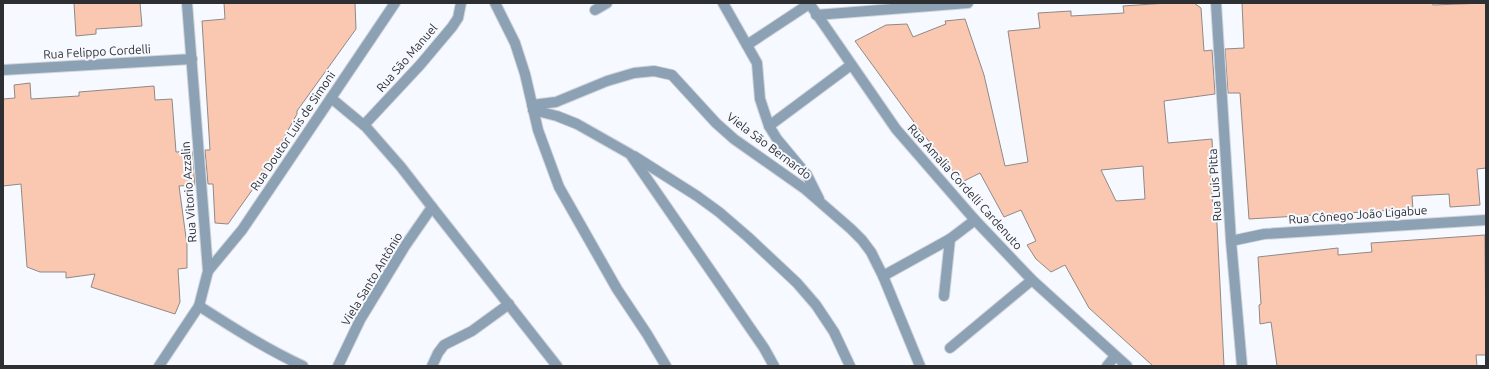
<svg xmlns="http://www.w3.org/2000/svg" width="1489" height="369" viewBox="0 0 1489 369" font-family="Ubuntu,sans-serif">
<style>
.building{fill:#fac8b1;stroke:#918986;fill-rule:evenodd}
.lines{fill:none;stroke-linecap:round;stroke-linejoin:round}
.minor-casing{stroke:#d2d5da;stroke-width:12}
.minor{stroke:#8ca1b4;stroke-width:10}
.labels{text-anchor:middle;stroke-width:4;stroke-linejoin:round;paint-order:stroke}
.street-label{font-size:12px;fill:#2e2f32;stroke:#f6f9ff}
</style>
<rect width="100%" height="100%" fill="#f6f9ff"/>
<g class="building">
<polygon points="74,3 140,3 142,26 96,29 96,34 76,36"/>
<polygon points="224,3 355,3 356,29 297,111 297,114 265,172 228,224 215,223 213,184 208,184 205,150 210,150 202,21 225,19"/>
<path d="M1167,3H1194L1201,8L1204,51L1212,50L1215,94L1164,101L1168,143L1212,139L1213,161L1210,162L1213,209H1216L1217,224L1224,366H1153L1089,308L1065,265L1051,272L1036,259L1027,245L1036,241L1021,210L1004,217L980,173L962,182L919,129L855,41L886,25L907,24L913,37L946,24L945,21L965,19L984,75L1005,166L1028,162L1008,31L1040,28L1038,13L1071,11V16L1124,13L1123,6ZM1143,166L1145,199L1116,201L1101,170Z"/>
<polygon points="1242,3 1432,3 1433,5 1486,3 1486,168 1477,169 1480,205 1450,207 1449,194 1412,196 1413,209 1249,219 1240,93 1228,93 1225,49 1244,48"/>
<polygon points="30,83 31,99 79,96 79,92 154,86 155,100 172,99 176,152 192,151 195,185 179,186 187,245 187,268 178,269 180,302 175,314 91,287 95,274 66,278 66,272 40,272 27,267 21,184 3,186 3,99 15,98 14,85"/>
<polygon points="1485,235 1486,355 1476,355 1477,366 1277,366 1271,322 1260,324 1259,305 1261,304 1258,257 1338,248 1338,255 1372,252 1371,243"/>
</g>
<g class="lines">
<g class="minor-casing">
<g id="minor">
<polyline points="495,3 515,43 525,74 538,130 559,187 617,289 647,334 666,366"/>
<polyline points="723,3 757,63 760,99 769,126 777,139 807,175 819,199"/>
<polyline points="809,3 896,129 975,220 1032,280 1127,366"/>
<polyline points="1216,3 1231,241 1242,366"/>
<polyline points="595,10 607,3"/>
<polyline points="816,15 968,3"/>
<polyline points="747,45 809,4"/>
<polyline points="3,70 192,59"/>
<polyline points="331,98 366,127 401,167 432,207 557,366"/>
<polyline points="532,105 556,102 607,81 634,73 654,71 672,75 716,123 734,139 805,189 851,229 862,240 871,252 883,276 920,366"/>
<polyline points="533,110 557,116 577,124 630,154 764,348 774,366"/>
<polyline points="364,125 420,65 452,27 458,18 461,3"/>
<polyline points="769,126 851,65"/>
<polyline points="634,156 697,196 719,212 748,237 797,283 816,305 834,332 850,366"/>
<polyline points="1231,241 1264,234 1486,220"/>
<polyline points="208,271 242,230 395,3"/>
<polyline points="883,276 950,239 975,220"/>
<polyline points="944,296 950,239"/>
<path d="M199,306C232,327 266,349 303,366"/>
<polyline points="950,348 1032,280"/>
<polyline points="159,366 199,306 208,271 187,3"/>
<polyline points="338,366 360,320 405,246 432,207"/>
<polyline points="432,366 438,353 444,345 472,331 509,304"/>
<polyline points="1107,366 1115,356"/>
</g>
</g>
<use href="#minor" class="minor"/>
</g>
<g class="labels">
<g class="street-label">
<text transform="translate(97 52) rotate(-3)" y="4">Rua Felippo Cordelli</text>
<text transform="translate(407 58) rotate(-49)" y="4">Rua São Manuel</text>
<text transform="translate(293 131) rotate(-56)" y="4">Rua Doutor Luis de Simoni</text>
<text transform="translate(769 146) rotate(37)" y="4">Viela São Bernardo</text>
<text transform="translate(1215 185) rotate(-94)" y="4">Rua Luis Pitta</text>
<text transform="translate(965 187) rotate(48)" y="4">Rua Amalia Cordelli Cardenuto</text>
<text transform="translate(189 192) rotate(-94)" y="4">Rua Vitorio Azzalin</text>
<text transform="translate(1358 215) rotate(-4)" y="4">Rua Cônego João Ligabue</text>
<text transform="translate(372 279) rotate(-59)" y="4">Viela Santo Antônio</text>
</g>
</g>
<rect width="1489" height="369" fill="none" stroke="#2e2f32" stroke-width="8"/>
</svg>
